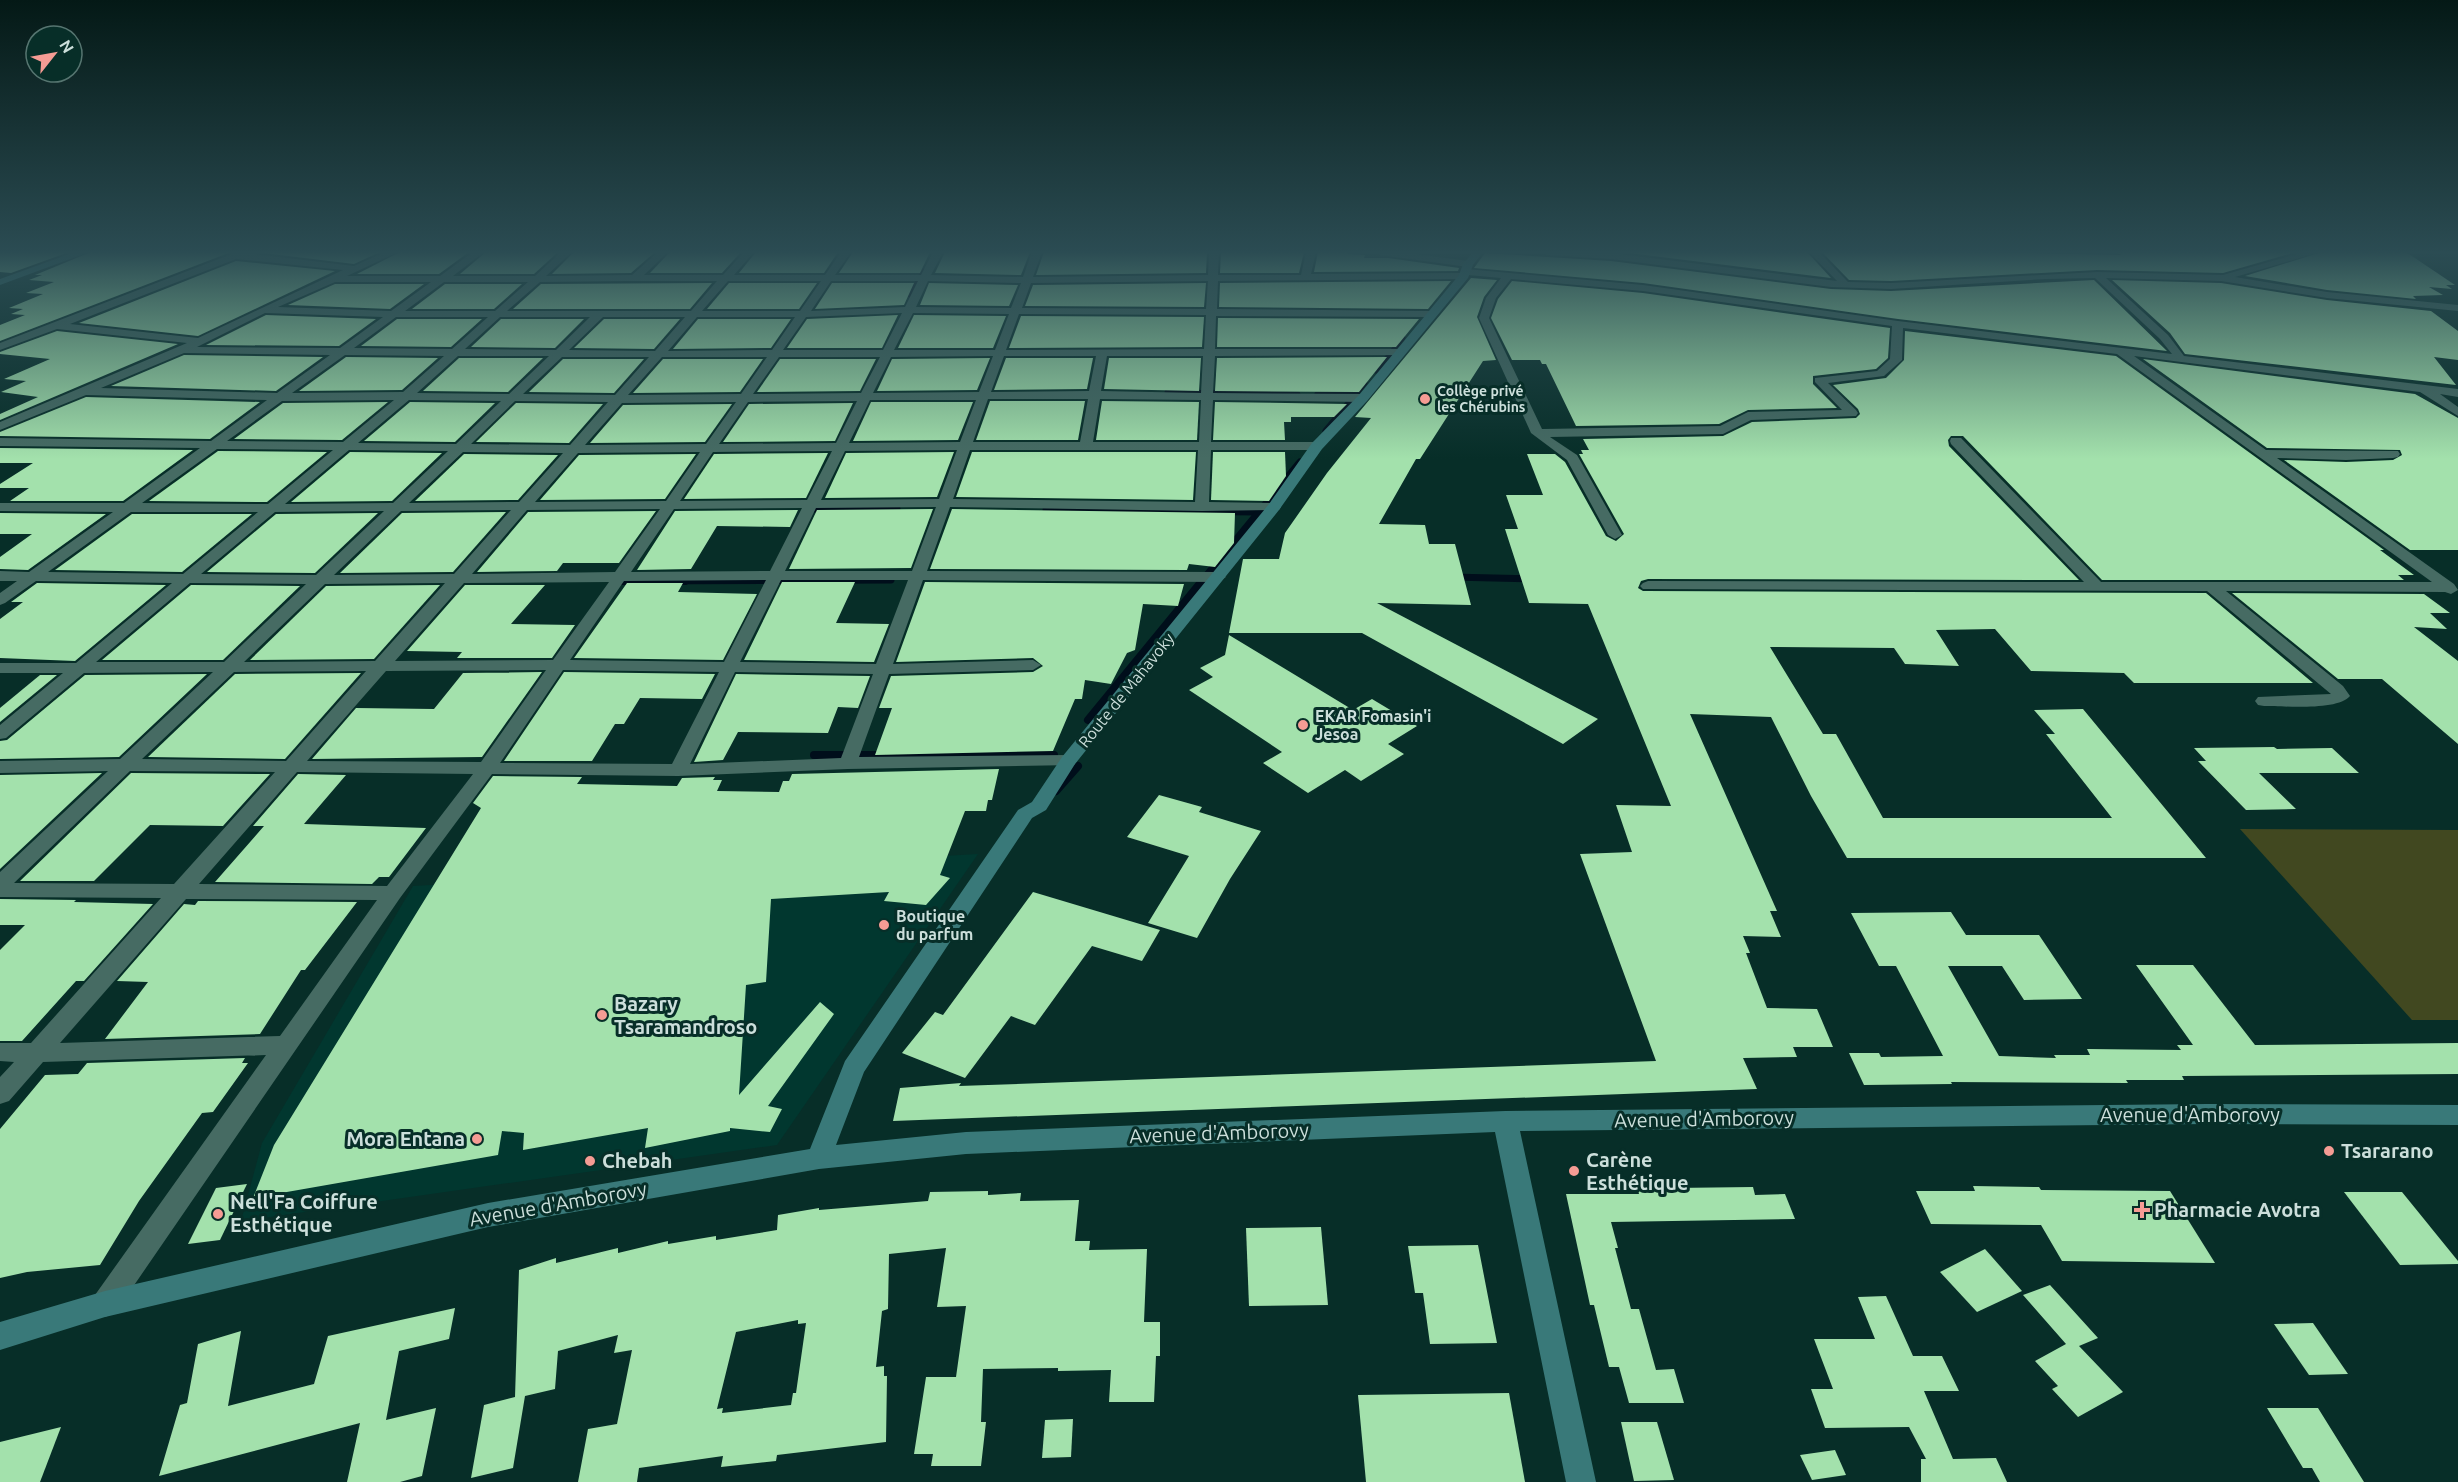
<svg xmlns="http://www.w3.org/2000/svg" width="2458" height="1482" viewBox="0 0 2458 1482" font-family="Ubuntu,sans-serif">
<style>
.built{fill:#01372f}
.green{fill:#414820}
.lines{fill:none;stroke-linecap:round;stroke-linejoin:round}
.stream-far2{stroke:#000e1b;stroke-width:5}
.stream-far1{stroke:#000e1b;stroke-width:7}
.stream{stroke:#000e1b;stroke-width:8}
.building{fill:#a3e1ac;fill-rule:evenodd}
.street{fill:#466b63;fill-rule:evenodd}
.secondary{fill:#397979;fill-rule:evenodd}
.poi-dot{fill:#f59c94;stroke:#072e28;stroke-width:2}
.labels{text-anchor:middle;stroke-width:6;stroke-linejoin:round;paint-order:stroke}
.far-poi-label{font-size:14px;font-weight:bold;fill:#ccdfdb;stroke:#072e28;text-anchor:start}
.street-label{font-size:16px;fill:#ccdfdb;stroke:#072e28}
.poi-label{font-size:16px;font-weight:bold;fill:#ccdfdb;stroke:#072e28;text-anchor:start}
.near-poi-label{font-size:20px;font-weight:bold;fill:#ccdfdb;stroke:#072e28;text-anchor:start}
.near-street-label{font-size:20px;fill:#ccdfdb;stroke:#072e28}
</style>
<rect width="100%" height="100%" fill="#072e28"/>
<polygon class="built" points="978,854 777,1145 241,1221 262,1143 413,886"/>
<polygon class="green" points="2240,829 2458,830 2458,1020 2412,1020"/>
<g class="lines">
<g class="stream-far2">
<polyline points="910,295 924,271"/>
<polyline points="1376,371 1403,338"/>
<polyline points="1167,392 1298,394"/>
<polyline points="1317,394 1357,392"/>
<polyline points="1353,398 1365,383"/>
</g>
<g class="stream-far1">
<polyline points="1326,431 1354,397"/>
<polyline points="806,509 897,509"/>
<polyline points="1046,510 1259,512"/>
<polyline points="1451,577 1533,579"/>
<polyline points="614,581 891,580"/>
<polyline points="1201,582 1300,462"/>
</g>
<g class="stream">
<polyline points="614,581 685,581"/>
<polyline points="1088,720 1202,581"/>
<polyline points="814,755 1054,755"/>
<polyline points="1056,791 1078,766"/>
</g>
</g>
<g class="building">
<polygon points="0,252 69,252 11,273 0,272"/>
<polygon points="91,252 231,252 0,341 0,325 25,315 11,314 23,309 9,308 43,294 26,293 54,282 29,280 42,275 35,275"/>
<polygon points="255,252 380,252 354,264"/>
<polygon points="400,252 469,252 439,274 357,274"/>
<polygon points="486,252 558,252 534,274 460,274"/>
<polygon points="574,252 655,252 631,273 552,274"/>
<polygon points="670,252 741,252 722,273 650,273"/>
<polygon points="756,252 838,252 824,273 739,273"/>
<polygon points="853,252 930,252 920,273 839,273"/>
<polygon points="945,252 1030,252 1021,275 935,273"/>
<polygon points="1044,252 1207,252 1206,273 1036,275"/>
<polygon points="1221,252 1304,252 1299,273 1220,273"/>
<polygon points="1318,252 1349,252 1348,254 1365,255 1364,258 1388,258 1459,268 1458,271 1314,272"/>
<polygon points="1621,252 1807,252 1831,278"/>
<polygon points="1822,252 1983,252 2122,255 2114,252 2296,252 2223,273 2097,270 1891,281 1849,280"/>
<polygon points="2322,252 2406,252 2455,285 2446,285 2452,289 2429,287 2443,295 2413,296 2416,299 2327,290 2245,276"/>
<polygon points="1485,253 1611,261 1831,289 1891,291 2094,280 2167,351 1898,319 1643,283 1474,268"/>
<polygon points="236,261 335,271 198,336 79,323"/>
<polygon points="1471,278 1497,280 1484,297 1477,317 1496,360 1483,361 1420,459 1416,459 1379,524 1425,525 1429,544 1455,544 1471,605 1377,603 1598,719 1563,744 1362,633 1229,633 1243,559 1279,559 1285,533 1327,473 1371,418 1355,417"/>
<polygon points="2112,280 2221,283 2327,300 2431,311 2458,331 2458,360 2434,357 2456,385 2185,354 2170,333"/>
<polygon points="1451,281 1428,309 1219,307 1220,283"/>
<polygon points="1512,281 1643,293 1890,328 1888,358 1876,369 1813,376 1813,384 1837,408 1748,410 1719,424 1576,426 1546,364 1542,364 1540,360 1512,360 1491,318 1498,299"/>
<polygon points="712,283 690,309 513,309 541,284"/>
<polygon points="729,283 817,283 799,309 707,309"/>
<polygon points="832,283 914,283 904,305 815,309"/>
<polygon points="929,283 1018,285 1009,306 920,305"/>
<polygon points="1206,283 1204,307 1025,306 1033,285"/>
<polygon points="335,284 424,284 390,309 288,305"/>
<polygon points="445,284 522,284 494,309 412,309"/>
<polygon points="266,315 376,319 339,346 206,345"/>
<polygon points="898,315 882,348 787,348 807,319"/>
<polygon points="914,315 1006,316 993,348 898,348"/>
<polygon points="1021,316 1204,317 1202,347 1009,348"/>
<polygon points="1218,318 1419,319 1396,347 1217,347"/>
<polygon points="397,319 482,319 451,347 361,346"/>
<polygon points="501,319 584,319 555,348 471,347"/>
<polygon points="604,319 680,319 654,349 574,348"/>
<polygon points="698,319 791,319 771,348 673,349"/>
<polygon points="57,331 178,344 0,420 0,414 38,397 1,392 26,381 4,379 50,359 0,354 0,352"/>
<polygon points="1905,331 2116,356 2384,550 2380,550 2414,575 2398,575 2404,580 2102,580 1963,436 1951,436 1948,440 1949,446 2079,580 1648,579 1641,581 1638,588 1643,591 2206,593 2313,683 2134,683 2124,673 2031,671 1995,629 1936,630 1959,666 1905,664 1894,648 1770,647 1823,734 1836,734 1883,818 2112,818 2046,734 2055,734 2034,710 2083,709 2206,858 1847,858 1811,796 1771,717 1690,714 1777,911 1770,911 1781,937 1743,936 1750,953 1746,953 1767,1008 1817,1009 1833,1047 1793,1047 1797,1057 1743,1058 1757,1089 893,1121 900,1088 961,1083 959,1086 1656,1061 1580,854 1632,852 1616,805 1671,806 1588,604 1529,603 1505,529 1518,529 1506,495 1543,495 1527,454 1555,454 1565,462 1606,536 1616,541 1624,534 1579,454 1583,454 1581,450 1589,450 1583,439 1723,436 1752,422 1856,418 1860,414 1858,409 1833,385 1886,378 1904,360"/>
<polygon points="184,355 323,357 276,391 111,386"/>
<polygon points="346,357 438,358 402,390 299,391"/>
<polygon points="1387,357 1359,392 1215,391 1217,358"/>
<polygon points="459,358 543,358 508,392 423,391"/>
<polygon points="990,358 977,390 877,391 892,359"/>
<polygon points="1006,358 1093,358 1087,389 994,390"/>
<polygon points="1109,358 1201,358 1199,391 1104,389"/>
<polygon points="563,359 644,359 614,393 529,392"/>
<polygon points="663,359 763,359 740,392 633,393"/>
<polygon points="780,359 876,359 860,391 757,392"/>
<polygon points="2143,359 2415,394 2458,418 2458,550 2410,550 2284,460 2346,462 2393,460 2402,455 2400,450 2267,448"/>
<polygon points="86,397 260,402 210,439 0,436 0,432"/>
<polygon points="990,401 1085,401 1078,440 976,440"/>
<polygon points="1102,401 1199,402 1197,440 1096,440"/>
<polygon points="388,402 342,440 234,439 283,403"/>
<polygon points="410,402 495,403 455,442 364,441"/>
<polygon points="871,402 973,402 958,440 853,441"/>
<polygon points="1215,402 1347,404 1334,417 1291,417 1291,422 1284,422 1285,440 1213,440"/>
<polygon points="516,403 603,404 569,443 476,442"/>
<polygon points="853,403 835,441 723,442 749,404"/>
<polygon points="732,404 705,442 590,443 623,405"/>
<polygon points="0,448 193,450 123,501 10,501 29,488 0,488 0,484 33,463 0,463"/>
<polygon points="218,451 327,452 267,502 149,501"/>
<polygon points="350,452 442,453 392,501 291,502"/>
<polygon points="954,452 937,497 825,498 846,453"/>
<polygon points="972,452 1196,452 1193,500 956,497"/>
<polygon points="1213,452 1285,452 1286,476 1269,501 1211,500"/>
<polygon points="828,453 806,498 684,499 714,454"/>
<polygon points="464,454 558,455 518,500 415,501"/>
<polygon points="696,454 665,499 540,500 579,455"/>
<polygon points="933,509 911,568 789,569 817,510"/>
<polygon points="952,509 1235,513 1234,543 1215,567 1189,564 1187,570 930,569"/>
<polygon points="798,510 790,527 717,526 691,569 637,570 675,511"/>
<polygon points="656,511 619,563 563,563 557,571 477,572 528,512"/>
<polygon points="506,512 453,572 340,573 402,513"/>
<polygon points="0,513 106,514 28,570 0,569 0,557 32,534 0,534"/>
<polygon points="378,513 315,573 207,572 276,514"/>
<polygon points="132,514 252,514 182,572 55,570"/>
<polygon points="782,582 855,582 836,623 889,624 874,662 744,660"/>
<polygon points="925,582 1184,584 1178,606 1143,604 1135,650 1127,653 1111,684 1085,680 1082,699 1075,699 1053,751 875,755 892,708 879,708 891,676 1033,672 1043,666 1033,658 896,662"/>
<polygon points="37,583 166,585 75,661 0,658 0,619 23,602 11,602"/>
<polygon points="627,583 683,583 678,592 757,594 723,660 574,658"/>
<polygon points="191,585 300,586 223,660 102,660"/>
<polygon points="440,585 374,659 250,660 326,586"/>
<polygon points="465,585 545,585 511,624 575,625 552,658 457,658 462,652 407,651"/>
<polygon points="2232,593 2424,594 2450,613 2430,613 2447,629 2414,627 2458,661 2458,744 2382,679 2338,679"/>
<polygon points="1229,635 1353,710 1372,699 1417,726 1388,744 1404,754 1361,781 1345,770 1308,793 1263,763 1282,752 1189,690 1213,677 1200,668 1225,655"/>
<polygon points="542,672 482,757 312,759 356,708 434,709 463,673"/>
<polygon points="564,672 715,674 702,699 640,698 624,724 615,724 592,761 504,761"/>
<polygon points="361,673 285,759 148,757 235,674"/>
<polygon points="207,674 119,757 0,759 0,741 7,740 85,675"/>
<polygon points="736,674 870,676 858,708 838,707 828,733 738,732 723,760 694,762"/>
<polygon points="40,675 57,675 0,722 0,708"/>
<polygon points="2274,747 2277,749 2332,748 2359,773 2259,773 2296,809 2246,810 2198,761 2206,761 2194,748"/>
<polygon points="999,769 992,800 988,800 986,811 965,811 940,875 950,878 926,905 884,901 889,892 771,899 766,982 746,985 739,1095 820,1002 834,1014 768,1106 782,1109 770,1132 730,1128 730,1131 645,1148 648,1128 523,1150 524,1133 502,1131 498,1155 253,1198 274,1145 481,808 473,803 493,776 582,777 577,784 677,786 682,778 715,777 713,780 722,780 717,791 779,792 783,781 789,781 792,774"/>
<polygon points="102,773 0,869 0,775"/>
<polygon points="131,773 270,774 223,826 150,825 94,881 20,881"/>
<polygon points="298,774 346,775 304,824 426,828 389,877 379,877 372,884 215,882 264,826 253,826"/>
<polygon points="1159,795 1202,807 1199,812 1261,831 1230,879 1197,938 1148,923 1189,856 1127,837"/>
<polygon points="1033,892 1160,930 1142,961 1092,946 1035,1025 1011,1016 965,1078 902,1053 935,1012 943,1015"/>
<polygon points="0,899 76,900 74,902 153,904 84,981 76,981 22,1041 0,1041 0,950 25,925 0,925"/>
<polygon points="198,901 357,902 305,970 301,970 260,1034 105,1039 148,982 117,981 184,904 195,905"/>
<polygon points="1951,912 1966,935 2039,935 2082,999 2024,1000 2002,966 1948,966 1999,1056 2056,1058 2054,1055 2090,1055 2087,1049 2181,1050 2177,1045 2193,1045 2136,965 2193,965 2255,1045 2458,1043 2458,1074 2182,1076 2184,1080 2126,1080 2128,1083 1951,1082 1952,1084 1864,1085 1849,1053 1879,1053 1881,1057 1943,1056 1896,966 1879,966 1851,913"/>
<polygon points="245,1058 242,1063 248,1063 213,1112 202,1113 139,1201 100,1265 27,1272 0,1278 0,1129 45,1075 78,1074 87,1063"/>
<polygon points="1671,1182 1673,1188 1753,1187 1755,1195 1785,1194 1795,1219 1611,1222 1618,1248 1615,1248 1631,1309 1639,1309 1656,1370 1674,1369 1684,1403 1629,1403 1619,1367 1609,1367 1594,1305 1590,1305 1566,1194 1639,1194 1636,1183"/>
<polygon points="247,1184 220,1240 188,1244 216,1188"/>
<polygon points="1973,1186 2039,1187 2041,1190 2170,1191 2215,1263 2062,1261 2041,1225 1931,1224 1916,1191 1975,1191"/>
<path d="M988,1191V1195L1021,1193L1020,1201L1079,1200L1075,1241H1090L1089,1250L1147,1249L1144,1322H1160V1356H1156L1154,1402H1109L1111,1370L1058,1371V1368L983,1369L981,1422H986L981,1466H931L933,1454H914L926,1377H956L966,1306L937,1307L946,1248L889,1254L888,1309L882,1311L876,1367L884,1366V1376H887L886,1442L777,1455L776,1461L721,1467L723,1456L639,1468L637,1482H578L588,1429L617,1424L632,1350L614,1353L618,1335L558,1351L555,1389L525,1396L513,1468L471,1478L484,1405L515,1397L519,1270L556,1258V1263L618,1248V1253L668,1241V1244L716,1236V1240L777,1230L778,1215L819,1208V1210L928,1201L930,1192ZM798,1320V1324L806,1323L796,1393H793L791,1405L722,1413L723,1408L717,1409L736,1332Z"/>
<polygon points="2344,1192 2402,1192 2458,1261 2458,1264 2400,1265"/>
<polygon points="1321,1227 1328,1305 1249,1306 1246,1228"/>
<polygon points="1478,1245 1497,1343 1430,1344 1423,1293 1415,1293 1408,1246"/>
<polygon points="1985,1249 2022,1291 1977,1312 1940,1272"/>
<polygon points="2050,1285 2098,1338 2079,1346 2123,1392 2078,1417 2052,1389 2058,1386 2035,1361 2066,1344 2023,1295"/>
<polygon points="1886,1296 1913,1356 1942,1356 1959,1391 1924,1391 1953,1459 1996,1458 2007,1482 1921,1482 1921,1459 1926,1459 1909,1427 1825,1428 1811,1389 1833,1389 1814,1339 1875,1339 1858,1297"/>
<polygon points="455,1308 449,1339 399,1351 386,1420 436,1408 422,1476 400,1482 347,1482 360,1423 159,1476 180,1405 187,1403 198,1344 241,1331 228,1406 314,1384 328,1336"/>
<polygon points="2313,1323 2348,1374 2309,1375 2274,1324"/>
<polygon points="1509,1393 1525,1482 1366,1482 1358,1395"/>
<polygon points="2267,1408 2318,1408 2364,1482 2320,1482 2312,1468 2303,1468"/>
<polygon points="1073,1419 1071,1457 1042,1458 1045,1420"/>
<polygon points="1621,1422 1657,1422 1674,1480 1634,1481"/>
<polygon points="61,1427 40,1482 0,1482 0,1442"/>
<polygon points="1835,1450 1846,1475 1812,1480 1800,1455"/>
</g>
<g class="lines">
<g class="street">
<path d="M237,252L354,266L385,252H398L347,276H440L473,252H484L453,276H535L561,252H572L546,276L632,275L658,252H668L644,275H723L744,252H754L734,275H825L841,252H851L835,275H921L933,252H943L931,275L1023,277L1032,252H1042L1033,277L1208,275L1209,252H1219L1218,275H1301L1306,252H1316L1311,274L1462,273L1466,269L1643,285L1898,321L2172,354L2160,339L2095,278L2045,279L1891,289L1831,287L1611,259L1547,255L1542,252L1611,253L1837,281L1809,252H1819L1848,282L1891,283L2097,272L2223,275L2304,252H2320L2235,277L2327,292L2458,305V311L2327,298L2221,281L2106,278L2168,335L2184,356L2458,389V397L2440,394L2458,407V416L2420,392L2134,356L2266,450L2398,451L2400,454L2398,457L2393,458L2346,460L2277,458L2454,584L2458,590L2451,594L2445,592L2226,591L2343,686L2350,696C2338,711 2283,706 2264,706L2258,705L2255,701L2258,697L2331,694L2207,591L1643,589L1640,586L1643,583L1648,581L2084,582L1951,444L1950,441L1951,438H1961L2101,582H2432L2117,354L1903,328L1902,360L1884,376L1828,383L1856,410L1858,413L1856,416L1751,420L1723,434L1550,437L1577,455L1622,535L1615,539L1608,535L1567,460L1531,433L1479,318L1486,298L1501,278L1468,275L1464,279L1218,281L1217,309L1431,311L1436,314L1431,317L1216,316L1215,349H1400L1406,352L1400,355L1215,356L1213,393L1363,394L1369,398L1363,402L1213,400L1211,442H1317L1323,446L1317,450H1211L1209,502L1274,503L1281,507L1279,510L1202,511L950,507L927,571L1218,572L1226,577L1218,582L923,580L893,664L1033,660L1041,665L1033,670L889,674L859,757L1068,755L1074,757L1077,761L1074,765L848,769L678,776L492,774L400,898L115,1313L105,1317L95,1313L91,1304L95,1295L266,1055L43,1062L9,1101L0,1104V1077L14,1062L0,1061V1043H31L161,898L0,897V872L108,771L0,773V761L120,759L213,672L84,673L6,738L0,739V725L63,673H0V663H76L172,583L36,581L5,603L0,605V593L17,581H0V571L29,572L113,512L0,511V503H124L200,448L0,446V438L211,441L267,400L86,395L0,430V422L187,343L57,329L0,350V343ZM236,259L343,270L198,338L70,324ZM1511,279L1643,291L1892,326L1890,359L1877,371L1815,378V382L1842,410L1748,412L1720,426L1542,429L1489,318L1496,298ZM629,281H717L691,311H507L540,282ZM728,281H821L800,311H702ZM831,281H918L905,307L811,311ZM928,281L1021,283L1011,308L916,307ZM1208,281L1206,309L1022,308L1031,283ZM335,282H431L391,311L278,307ZM444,282H528L495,311H405ZM265,313L383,317L340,348L197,347ZM902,313L883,350H783L806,317ZM913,313L1009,314L995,350H894ZM1019,314L1206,315L1204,349L1006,350ZM396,317H488L452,349L354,348ZM500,317H590L556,350L465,349ZM603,317H685L655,351L569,350ZM697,317H795L772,350L668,351ZM184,353L330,355L277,393L101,388ZM345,355L444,356L403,392L292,393ZM458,356H549L509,394L417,393ZM993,356L979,392L873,393L891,357ZM1004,356H1096L1089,391L991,392ZM1107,356H1203L1201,393L1101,391ZM562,357H649L615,395L523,394ZM662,357H767L741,394L628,395ZM779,357H880L861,393L753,394ZM988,399H1088L1080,442H973ZM1100,399L1201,400L1199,442H1093ZM394,400L343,442L227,441L282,401ZM409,400L501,401L456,444L358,443ZM870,400H976L960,442L849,443ZM515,401L608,402L570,445L471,444ZM857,401L836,443L719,444L748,402ZM736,402L706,444L585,445L622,403ZM217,449L333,450L268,504L142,503ZM349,450L448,451L393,503L285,504ZM957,450L939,499L821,500L845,451ZM970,450H1198L1195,502L953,499ZM832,451L807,500L680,501L713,452ZM463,452L563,453L519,502L409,503ZM700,452L666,501L535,502L578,453ZM936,507L912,571H785L816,508ZM802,508L770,571L631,572L674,509ZM660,509L615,572L472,574L527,510ZM511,510L454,574L334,575L401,511ZM384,511L316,575L201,574L275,512ZM131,512H258L183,574L48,572ZM766,580L724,662L570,660L624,581ZM781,580H908L876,664L740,662ZM609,582L553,660L395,661L464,583ZM190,583L306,584L224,662H96ZM445,583L375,661L244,662L325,584ZM546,670L481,762L307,761L386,671ZM563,670L719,672L672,764L500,763ZM366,671L286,761L142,759L234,672ZM735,672L873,674L841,758L690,764ZM130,771L275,772L174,884L14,883ZM297,772L473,774L387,886L199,884ZM186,899L377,900L280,1036L60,1043Z"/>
<polygon points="1375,252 1401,252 1468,261 1473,264 1468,267 1380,255"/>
</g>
<g class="secondary">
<polygon points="75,252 89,252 0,285 0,279"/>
<polygon points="1473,252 1483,252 1473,265 1468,278 1367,401 1322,449 1279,510 1075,764 1046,810 1032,818 864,1072 836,1145 966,1132 1505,1111 2208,1104 2458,1105 2458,1125 2208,1124 1520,1131 1596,1482 1566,1482 1495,1132 966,1154 819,1169 488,1227 105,1317 0,1350 0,1322 105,1291 488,1203 810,1149 845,1061 1018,810 1032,802 1062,757 1269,504 1312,443 1359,395 1459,275 1463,264"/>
</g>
</g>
<linearGradient id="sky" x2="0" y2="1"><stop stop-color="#041916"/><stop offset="0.55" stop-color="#2b4c53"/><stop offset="1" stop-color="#2b4c53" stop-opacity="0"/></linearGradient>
<rect width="2458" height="459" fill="url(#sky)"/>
<g class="poi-dot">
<circle cx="1425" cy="399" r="6"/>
<circle cx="1303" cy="725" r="6"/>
<circle cx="884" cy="925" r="6"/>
<circle cx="602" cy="1015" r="6"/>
<circle cx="477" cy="1139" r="6"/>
<circle cx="2329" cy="1151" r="6"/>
<circle cx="590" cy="1161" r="6"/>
<circle cx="1574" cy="1171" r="6"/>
<path d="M2139 1201h6v6h6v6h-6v6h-6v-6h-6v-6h6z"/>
<circle cx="218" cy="1214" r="6"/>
</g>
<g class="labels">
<g class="far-poi-label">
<text x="1437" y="396">Collège privé<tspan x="1437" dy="16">les Chérubins</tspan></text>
</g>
<g class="street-label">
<text transform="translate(1126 690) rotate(-51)" y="6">Route de Mahavoky</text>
</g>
<g class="poi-label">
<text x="1315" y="722">EKAR Fomasin'i<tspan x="1315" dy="18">Jesoa</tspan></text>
<text x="896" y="922">Boutique<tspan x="896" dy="18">du parfum</tspan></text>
</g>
<g class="near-poi-label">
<text x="614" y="1011">Bazary<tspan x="614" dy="23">Tsaramandroso</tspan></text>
<text x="465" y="1146" text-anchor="end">Mora Entana</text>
<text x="2341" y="1158">Tsararano</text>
<text x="1586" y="1167">Carène<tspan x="1586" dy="23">Esthétique</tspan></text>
<text x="602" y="1168">Chebah</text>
<text x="230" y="1209">Nell'Fa Coiffure<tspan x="230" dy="23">Esthétique</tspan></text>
<text x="2154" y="1217">Pharmacie Avotra</text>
</g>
<g class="near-street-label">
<text x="2190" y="1122">Avenue d'Amborovy</text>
<text transform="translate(1704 1119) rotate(-1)" y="7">Avenue d'Amborovy</text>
<text transform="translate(1219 1133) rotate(-2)" y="7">Avenue d'Amborovy</text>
<text transform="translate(558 1204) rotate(-10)" y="7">Avenue d'Amborovy</text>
</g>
</g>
<g transform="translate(54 54) rotate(59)"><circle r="28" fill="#072e28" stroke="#567570" stroke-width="1.5"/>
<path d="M0-4.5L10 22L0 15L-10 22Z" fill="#f59c94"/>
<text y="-9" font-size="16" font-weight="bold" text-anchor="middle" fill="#ccdfdb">N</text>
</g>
</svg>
